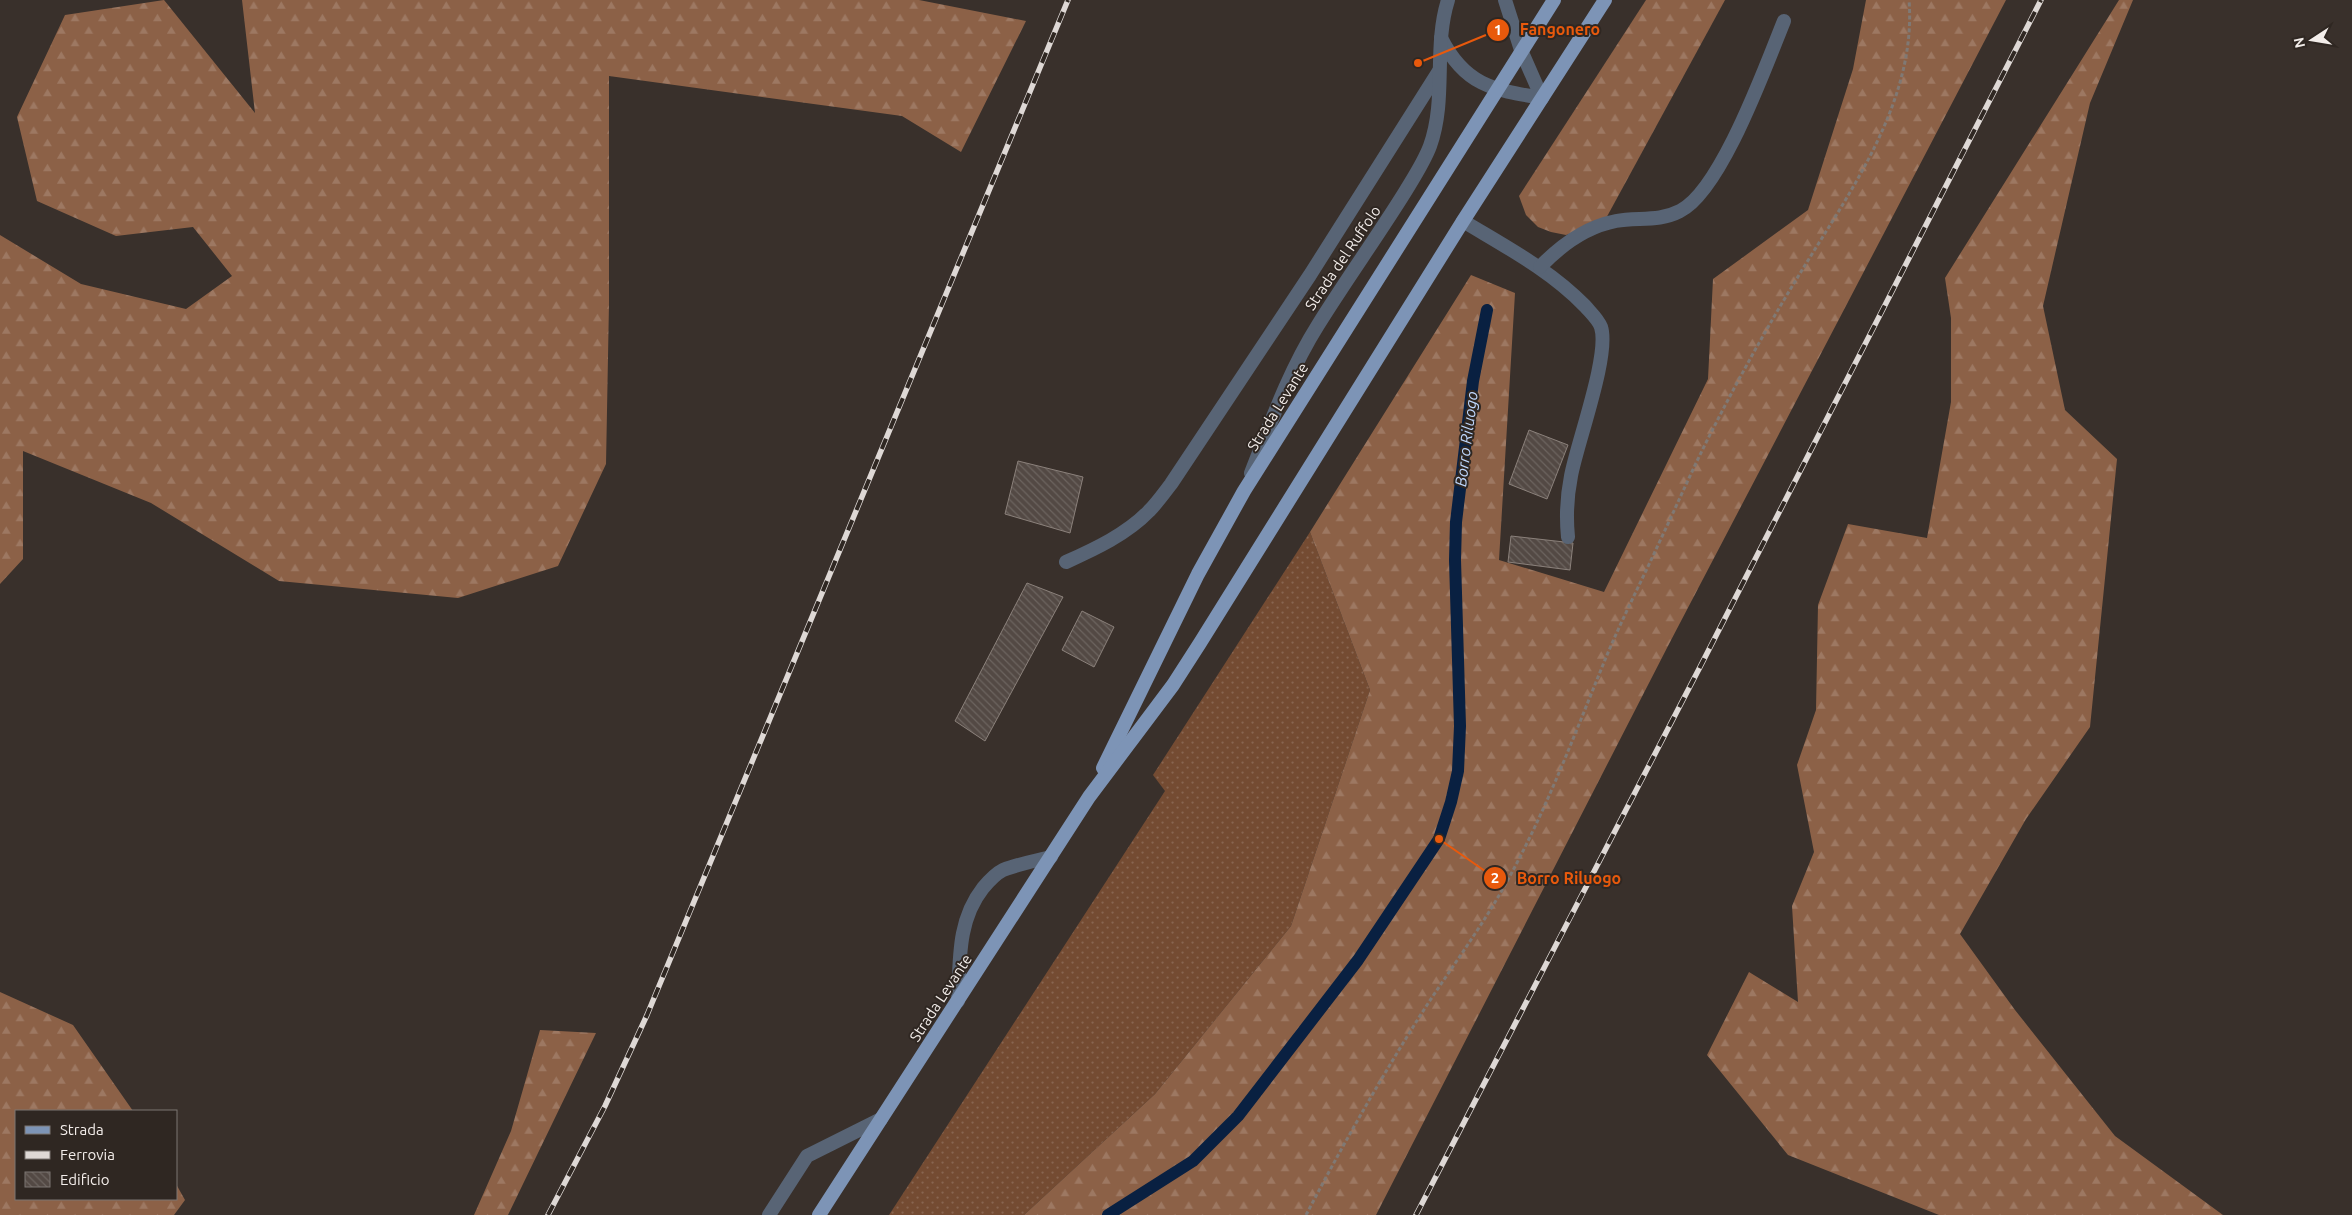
<svg xmlns="http://www.w3.org/2000/svg" width="2352" height="1215" viewBox="0 0 2352 1215" font-family="Ubuntu,sans-serif">
<style>
.grass{fill:url(#grass-dots)}
.forest{fill:url(#forest-firs)}
.lines{fill:none;stroke-linecap:round;stroke-linejoin:round}
.stream{stroke:#092041;stroke-width:12}
.building{fill:url(#building-back-hatch);stroke:#8b817b}
.path{stroke:#807974;stroke-width:3;stroke-dasharray:4 2.5;stroke-linecap:butt}
.service{stroke:#586475;stroke-width:14}
.tertiary{stroke:#586475;stroke-width:14}
.primary{stroke:#7d94b6;stroke-width:14}
.rail-casing{stroke:#ded8d5;stroke-width:5.5}
.rail{stroke:#2f2722;stroke-width:4;stroke-dasharray:11;stroke-linecap:butt}
.labels{text-anchor:middle;stroke-width:4;stroke-linejoin:round;paint-order:stroke}
.street-label{font-size:15px;fill:#f3edea;stroke:#2f2722}
.water-label{font-size:16px;font-style:italic;fill:#bfd8fe;stroke:#2f2722}
.leader{fill:none;stroke:#e8590c;stroke-width:2}
.callout-dot{fill:#e8590c;stroke:#2f2722;stroke-width:2}
.mark-label{font-size:15px;text-anchor:middle;font-weight:bold;fill:#fff}
.callout-label{font-size:16px;text-anchor:middle;font-weight:bold;fill:#e8590c;stroke:#2f2722;stroke-width:4;stroke-linejoin:round;paint-order:stroke}
</style>
<defs>
<pattern id="grass-dots" width="8" height="8" patternUnits="userSpaceOnUse" patternTransform="scale(1.25)"><rect width="8" height="8" fill="#744b32"/><path d="M2 2h.1M6 6h.1" fill="none" stroke="#886550" stroke-width="1.8" stroke-linecap="round"/></pattern>
<pattern id="forest-firs" width="22" height="20" patternUnits="userSpaceOnUse" patternTransform="scale(1.25)"><rect width="22" height="20" fill="#8c6147"/><path d="M5 1l3.5 6h-7zM16 11l3.5 6h-7z" fill="#9d7862"/></pattern>
<pattern id="building-back-hatch" width="6" height="6" patternUnits="userSpaceOnUse" patternTransform="scale(1.25)"><rect width="6" height="6" fill="#534944"/><path d="M-1 5l2 2M0 0l6 6M5-1l2 2" fill="none" stroke="#6c645f"/></pattern>
</defs>
<rect width="100%" height="100%" fill="#39302b"/>
<polygon class="grass" points="1310,532 1370,690 1291,926 1155,1094 1024,1215 889,1215 1165,791 1153,775"/>
<g class="forest">
<polygon points="164,0 255,113 242,0 919,0 1026,21 961,152 902,116 609,76 609,303 606,464 558,566 458,598 279,581 151,503 23,451 23,559 0,584 0,235 81,284 186,309 232,276 193,227 116,236 37,201 17,117 65,15"/>
<polygon points="1646,0 1725,0 1604,222 1566,235 1551,232 1538,227 1526,215 1519,196"/>
<polygon points="1866,0 2006,0 1669,644 1376,1215 1024,1215 1155,1094 1291,926 1370,690 1310,532 1471,275 1515,293 1499,560 1604,592 1708,379 1713,279 1808,210 1853,69"/>
<polygon points="2119,0 2133,0 2090,103 2043,306 2065,410 2117,459 2090,727 2026,819 1960,934 2015,1010 2115,1136 2223,1215 1939,1215 1788,1155 1707,1055 1749,972 1798,1002 1792,906 1814,852 1797,765 1816,710 1818,605 1848,524 1927,538 1951,402 1951,318 1945,278"/>
<polygon points="0,992 73,1025 133,1111 16,1111 16,1199 176,1199 176,1184 185,1200 174,1215 0,1215"/>
<polygon points="540,1030 596,1033 508,1215 474,1215 511,1131"/>
</g>
<g class="lines">
<polyline class="stream" points="1108,1215 1193,1161 1238,1116 1358,960 1439,839 1451,802 1458,771 1460,726 1455,560 1456,522 1473,381 1487,310"/>
</g>
<g class="building">
<polygon points="1529,430 1568,445 1547,499 1509,484"/>
<polygon points="1018,461 1083,477 1070,533 1005,514"/>
<polygon points="1511,536 1573,543 1570,570 1508,562"/>
<polygon points="1027,583 1063,597 985,741 955,721"/>
<polygon points="1082,611 1114,627 1094,667 1062,650"/>
</g>
<g class="lines">
<path class="path" d="M1306,1215C1341,1148 1378,1083 1418,1019C1449,970 1484,925 1511,874C1549,804 1577,728 1607,655C1623,617 1642,580 1659,543C1678,503 1695,463 1715,425C1741,374 1769,324 1799,275C1849,193 1917,101 1909,0"/>
<g class="service">
<path d="M1463,221C1506,247 1550,270 1585,306C1590,312 1598,319 1601,327C1610,355 1577,443 1571,476C1567,496 1566,517 1568,537"/>
<path d="M1540,267C1561,245 1585,227 1616,221C1638,217 1659,222 1680,211C1721,191 1766,65 1784,21"/>
<path d="M1066,562C1095,549 1127,534 1149,511C1157,503 1164,493 1171,484L1310,275L1439,71"/>
<path d="M958,1001C960,961 957,921 983,888C988,882 995,874 1003,870C1018,864 1035,861 1051,857"/>
<polyline points="769,1215 807,1156 881,1119"/>
</g>
<g class="tertiary">
<polyline points="1505,0 1521,50 1542,98"/>
<path d="M1441,38C1465,86 1494,90 1542,98"/>
<path d="M1251,473C1271,422 1289,371 1318,325C1346,280 1377,237 1405,192C1414,177 1424,162 1430,146C1447,99 1433,47 1448,0"/>
</g>
<g class="primary">
<polyline points="1103,768 1198,574 1244,491 1554,0"/>
<polyline points="819,1215 1089,797 1173,685 1200,643 1463,221 1605,0"/>
</g>
<g class="rail-casing">
<g id="rail">
<polyline points="548,1215 605,1106 647,1015 1068,0"/>
<polyline points="1416,1215 1700,667 2041,0"/>
</g>
</g>
<use href="#rail" class="rail"/>
</g>
<g class="labels">
<g class="street-label">
<text transform="translate(1343 258) rotate(-56)" y="5">Strada del Ruffolo</text>
<text transform="translate(1278 407) rotate(-58)" y="5">Strada Levante</text>
<text transform="translate(941 998) rotate(-57)" y="5">Strada Levante</text>
</g>
<g class="water-label">
<text transform="translate(1466 439) rotate(-83)" y="6">Borro Riluogo</text>
</g>
</g>
<path class="leader" d="M1418 63L1498 30M1439 839L1495 878"/>
<g class="callout-dot">
<circle cx="1418" cy="63" r="5"/>
<circle cx="1439" cy="839" r="5"/>
<circle cx="1498" cy="30" r="12"/>
<circle cx="1495" cy="878" r="12"/>
</g>
<g class="mark-label">
<text x="1498" y="35">1</text>
<text x="1495" y="883">2</text>
</g>
<g class="callout-label">
<text x="1560" y="35">Fangonero</text>
<text x="1569" y="884">Borro Riluogo</text>
</g>
<rect x="15" y="1110" width="162" height="90" fill="#2f2722" stroke="#7d7672"/>
<rect x="25" y="1126" width="25" height="8" fill="#7d94b6" stroke="#7d7672"/>
<text x="60" y="1135" font-size="15" fill="#f3edea">Strada</text>
<rect x="25" y="1151" width="25" height="8" fill="#ded8d5" stroke="#7d7672"/>
<text x="60" y="1160" font-size="15" fill="#f3edea">Ferrovia</text>
<rect x="25" y="1172" width="25" height="15" fill="url(#building-back-hatch)" stroke="#7d7672"/>
<text x="60" y="1185" font-size="15" fill="#f3edea">Edificio</text>
<g transform="translate(2312 40) rotate(258)" stroke="#2f2722" stroke-width="4" paint-order="stroke">
<path d="M0-4L9 19L0 12L-9 19Z" fill="#f3edea"/>
<text y="-8" font-size="14" font-weight="bold" text-anchor="middle" fill="#f3edea">N</text>
</g>
</svg>
